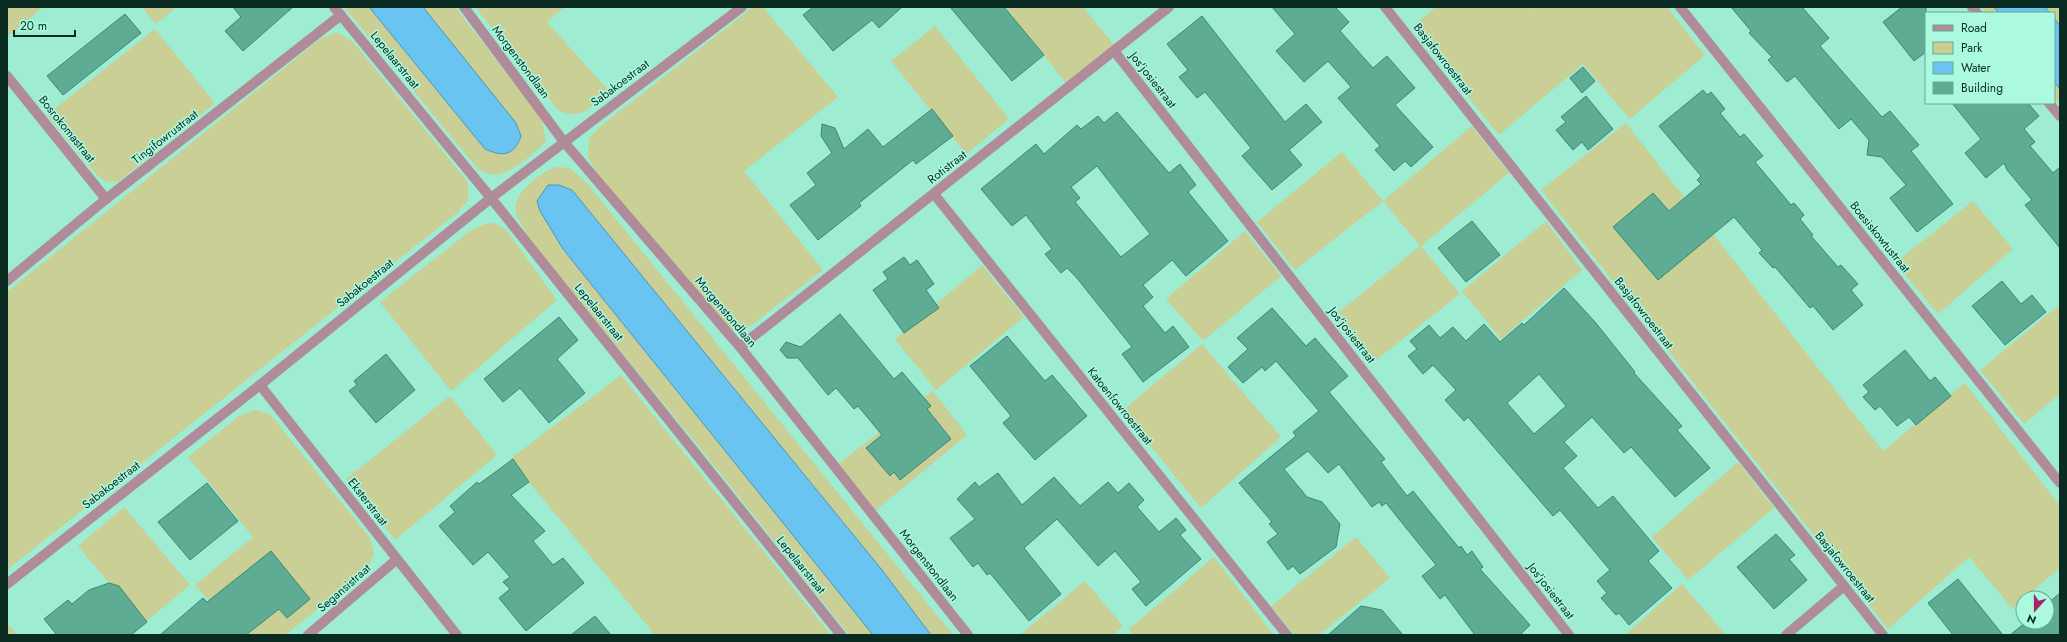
<svg xmlns="http://www.w3.org/2000/svg" width="2067" height="642" viewBox="0 0 2067 642" font-family="Jost,sans-serif">
<style>
.green{fill:#cacf96}
.water{fill:#69c4f1;stroke:#4c96b3}
.building{fill:#5eac94;stroke:#398871;fill-rule:evenodd}
.lines{fill:none;stroke-linecap:round;stroke-linejoin:round}
.minor{stroke:#b08b9a;stroke-width:10}
.labels{text-anchor:middle;stroke-width:3;stroke-linejoin:round;paint-order:stroke}
.street-label{font-size:12px;fill:#092b22;stroke:#abf9df}
</style>
<rect width="100%" height="100%" fill="#9eecd2"/>
<g class="green">
<polygon points="7,7 43,7 7,37"/>
<polygon points="142,7 177,7 156,24"/>
<path d="M344,7H369L485,149L516,124L423,7H455L541,117L546,141C537,151 510,175 495,175C489,175 484,172 478,169Z"/>
<path d="M475,7H565L547,22L609,91C591,106 584,120 559,111Z"/>
<polygon points="753,7 763,7 838,97 744,171 823,270 744,331 731,331 599,177 588,157 589,138 602,125"/>
<polygon points="1005,7 1083,7 1115,46 1067,84"/>
<polygon points="1436,7 1532,7 1534,9 1537,7 1667,7 1705,55 1630,119 1583,64 1499,135 1412,27"/>
<polygon points="1981,7 1994,7 1999,13 1986,13"/>
<polygon points="2045,7 2060,7 2060,26 2054,18 2054,13 2050,13"/>
<polygon points="935,26 1009,119 966,154 891,61"/>
<polygon points="155,29 215,103 118,182 106,182 96,174 47,115"/>
<polygon points="337,32 353,42 468,182 468,200 457,213 7,570 7,292 320,39"/>
<polygon points="2054,82 2060,89 2060,105 2054,98"/>
<polygon points="1626,123 1883,451 1965,383 2060,506 2060,568 2012,608 1969,557 1888,629 1541,190"/>
<polygon points="1472,126 1509,173 1421,246 1460,294 1371,364 1333,317 1420,246 1383,201 1295,270 1257,222 1342,152 1383,201"/>
<path d="M556,167L570,168L586,182L953,635H931L882,570L572,190L540,212L563,249L873,635H849L704,453L530,240C526,231 519,222 516,213C511,194 541,172 556,167Z"/>
<polygon points="1973,201 2013,249 1938,314 1895,263"/>
<polygon points="1546,221 1582,270 1501,339 1462,291"/>
<polygon points="495,223 507,231 557,300 451,391 380,302 471,230 485,224"/>
<polygon points="1245,231 1281,276 1203,341 1166,299"/>
<polygon points="982,265 1024,317 936,390 895,339"/>
<polygon points="2058,306 2060,309 2060,394 2024,424 1980,370"/>
<polygon points="1202,344 1281,437 1201,508 1122,411"/>
<polygon points="621,375 831,635 655,635 510,459"/>
<polygon points="933,391 967,435 875,511 837,465"/>
<polygon points="450,396 497,455 395,540 346,479"/>
<polygon points="255,410 270,414 370,538 374,554 367,570 285,635 240,635 195,585 253,537 188,457 239,416"/>
<polygon points="1738,462 1774,508 1688,580 1652,537"/>
<polygon points="124,507 190,585 143,624 78,546"/>
<polygon points="1356,537 1390,578 1319,635 1295,635 1271,606"/>
<polygon points="1214,557 1274,635 1133,635 1129,629"/>
<polygon points="1085,581 1123,626 1112,635 1020,635"/>
<polygon points="1682,584 1726,635 1625,635"/>
<polygon points="7,623 17,635 7,635"/>
</g>
<g class="water">
<path d="M369,7H423L516,123L521,136C514,156 503,157 485,149Z"/>
<polygon points="1994,7 2045,7 2050,13 1999,13"/>
<polygon points="2054,18 2060,26 2060,89 2054,82"/>
<polygon points="548,185 559,185 572,190 882,570 931,635 873,635 563,249 540,211 537,201"/>
</g>
<g class="building">
<polygon points="233,7 293,7 243,51 225,31 241,17"/>
<polygon points="813,7 902,7 879,28 872,20 833,51 803,15"/>
<polygon points="950,7 1004,7 1044,55 1012,81"/>
<polygon points="1272,7 1335,7 1349,22 1340,31 1373,68 1387,56 1415,88 1395,105 1433,147 1411,167 1405,161 1394,171 1375,150 1380,146 1338,98 1351,87 1328,61 1304,82 1276,51 1295,34"/>
<polygon points="1731,7 1802,7 1829,38 1820,46 1882,117 1890,111 1919,145 1911,151 1953,204 1917,232 1890,198 1906,185 1882,157 1867,155 1869,140 1851,119 1839,129 1795,76 1787,82 1768,60 1772,57 1749,33 1751,31"/>
<polygon points="1902,7 1926,7 1926,52 1914,61 1883,22"/>
<polygon points="125,14 141,33 63,95 47,76"/>
<polygon points="1202,16 1285,122 1306,104 1322,122 1289,150 1302,165 1272,190 1242,156 1251,148 1205,92 1197,98 1179,77 1188,70 1167,44"/>
<polygon points="1583,67 1595,81 1582,93 1570,78"/>
<polygon points="1703,90 1707,95 1711,92 1725,109 1720,113 1740,137 1744,134 1763,156 1755,162 1791,205 1794,203 1804,215 1800,219 1813,235 1811,236 1838,267 1841,265 1858,284 1851,290 1863,305 1833,330 1813,306 1810,308 1775,267 1773,268 1759,253 1762,250 1734,217 1658,280 1613,227 1653,193 1669,211 1701,184 1697,180 1701,176 1659,126"/>
<polygon points="1586,96 1613,129 1588,150 1582,142 1573,150 1556,130 1566,122 1561,117"/>
<polygon points="1952,103 2028,103 2039,116 2024,129 2035,142 2030,146 2053,173 2060,167 2060,248 2025,205 2032,200 2007,170 2004,163 1986,178 1965,153 1981,139"/>
<polygon points="932,109 953,136 916,164 913,160 859,203 861,206 818,240 790,205 816,185 807,173 832,153 821,136 822,124 835,128 844,149 868,129 883,147"/>
<path d="M1117,112L1169,173L1180,164L1196,185L1188,192L1228,241L1186,276L1172,260L1143,285L1153,297L1143,306L1165,333L1173,326L1189,347L1143,382L1122,354L1132,347L1076,277L1067,268L1061,273L1045,254L1052,249L1026,215L1012,226L981,189L1036,144L1044,154L1077,125L1081,129L1098,116L1104,123ZM1097,166L1150,234L1121,257L1075,202L1080,198L1071,187Z"/>
<polygon points="1472,221 1500,255 1466,282 1438,248"/>
<polygon points="904,257 910,265 917,260 934,284 926,290 939,308 904,333 873,290 888,279 883,272"/>
<polygon points="2002,281 2021,304 2032,295 2046,312 2005,345 1972,306"/>
<path d="M1564,288L1595,322L1635,372L1634,373L1682,426L1677,430L1710,468L1675,497L1631,447L1624,453L1592,417L1564,442L1577,456L1563,468L1598,508L1613,496L1659,551L1648,561L1672,588L1629,625L1619,613L1616,615L1601,598L1607,593L1597,581L1610,570L1560,510L1553,516L1468,417L1464,421L1445,400L1456,390L1433,365L1423,374L1408,356L1417,349L1410,341L1429,325L1440,338L1453,327L1466,341L1484,324L1500,342L1522,323L1524,325ZM1539,374L1566,406L1534,434L1507,403Z"/>
<polygon points="1272,308 1306,346 1315,338 1348,376 1329,392 1385,459 1381,462 1407,496 1413,491 1459,548 1461,546 1467,555 1472,551 1483,567 1480,569 1530,625 1520,635 1475,635 1445,595 1440,599 1422,576 1436,565 1386,503 1382,506 1379,502 1372,507 1339,464 1328,473 1308,451 1284,469 1307,497 1322,502 1340,524 1336,547 1300,574 1293,566 1288,570 1267,542 1278,534 1269,524 1272,522 1239,483 1296,436 1293,432 1319,411 1276,361 1265,371 1262,367 1243,383 1228,367 1248,349 1237,338"/>
<polygon points="840,314 894,379 902,372 931,406 927,409 951,439 900,480 894,472 890,476 866,448 882,435 858,406 854,409 836,388 828,395 798,358 787,358 780,350 786,342 801,347"/>
<polygon points="559,317 578,340 557,359 585,393 549,423 520,388 503,402 484,379"/>
<polygon points="1007,336 1045,381 1052,375 1087,416 1035,460 1003,423 1011,416 970,366"/>
<polygon points="1905,350 1930,381 1935,377 1951,396 1916,425 1909,417 1897,426 1880,406 1875,410 1863,397 1869,392 1863,385"/>
<polygon points="386,354 415,390 376,423 349,391 357,385 354,381"/>
<polygon points="513,459 529,482 511,495 545,531 533,541 553,565 563,558 584,583 526,631 499,598 510,589 503,582 510,577 488,552 473,565 439,526 455,512 450,506 477,482 479,484"/>
<polygon points="998,473 1022,505 1054,477 1080,506 1108,482 1118,493 1129,483 1144,500 1137,507 1159,532 1176,518 1186,530 1180,535 1201,559 1146,606 1132,589 1141,582 1115,551 1098,566 1057,519 1024,548 1061,594 1029,621 990,573 987,575 978,563 973,567 950,538 975,519 957,499 975,482 979,487"/>
<polygon points="207,483 238,521 190,560 158,522"/>
<polygon points="1776,534 1795,555 1789,559 1807,580 1774,609 1737,567"/>
<polygon points="271,551 310,599 287,618 279,609 246,635 160,635 203,598 207,602"/>
<polygon points="1958,579 2003,635 1953,635 1928,603"/>
<polygon points="109,583 119,586 147,622 131,635 57,635 44,619 68,600 72,604 89,590"/>
<polygon points="2060,593 2060,635 2010,635 2026,622 2047,622 2047,604"/>
<polygon points="1361,606 1382,610 1403,635 1328,635"/>
<polygon points="595,616 611,635 571,635"/>
</g>
<g class="lines">
<g class="minor">
<polyline points="334,7 491,198 841,635"/>
<polyline points="464,7 564,142 740,347 968,635"/>
<polyline points="1385,7 1883,635"/>
<polyline points="1680,7 2060,483"/>
<polyline points="1972,7 1977,13"/>
<polyline points="1115,52 1569,635"/>
<polyline points="7,76 106,199"/>
<polyline points="2049,103 2060,116"/>
<polyline points="934,194 1287,635"/>
<polyline points="7,281 106,199 341,15"/>
<polyline points="740,347 1169,7"/>
<polyline points="260,385 457,635"/>
<polyline points="7,584 260,385 491,198 742,7"/>
<polyline points="308,635 396,560"/>
<polyline points="1786,635 1844,586"/>
</g>
</g>
<g class="labels">
<g class="street-label">
<text transform="translate(1443 59) rotate(52)" y="4">Basjafowroestraat</text>
<text transform="translate(395 60) rotate(51)" y="4">Lepelaarstraat</text>
<text transform="translate(521 62) rotate(53)" y="4">Morgenstondlaan</text>
<text transform="translate(1153 80) rotate(52)" y="4">Jos'josiestraat</text>
<text transform="translate(620 83) rotate(-37)" y="4">Sabakoestraat</text>
<text transform="translate(67 129) rotate(51)" y="4">Bosrokomastraat</text>
<text transform="translate(165 137) rotate(-38)" y="4">Tingifowrustraat</text>
<text transform="translate(947 167) rotate(-38)" y="4">Rotistraat</text>
<text transform="translate(1880 237) rotate(51)" y="4">Boesiskowtustraat</text>
<text transform="translate(365 283) rotate(-39)" y="4">Sabakoestraat</text>
<text transform="translate(599 312) rotate(51)" y="4">Lepelaarstraat</text>
<text transform="translate(726 312) rotate(50)" y="4">Morgenstondlaan</text>
<text transform="translate(1644 313) rotate(52)" y="4">Basjafowroestraat</text>
<text transform="translate(1352 335) rotate(52)" y="4">Jos'josiestraat</text>
<text transform="translate(1120 406) rotate(51)" y="4">Katoenfowroestraat</text>
<text transform="translate(111 485) rotate(-38)" y="4">Sabakoestraat</text>
<text transform="translate(368 502) rotate(52)" y="4">Eksterstraat</text>
<text transform="translate(801 565) rotate(51)" y="4">Lepelaarstraat</text>
<text transform="translate(929 565) rotate(52)" y="4">Morgenstondlaan</text>
<text transform="translate(1845 567) rotate(51)" y="4">Basjafowroestraat</text>
<text transform="translate(344 588) rotate(-41)" y="4">Segansistraat</text>
<text transform="translate(1551 591) rotate(52)" y="4">Jos'josiestraat</text>
</g>
</g>
<rect width="2067" height="642" fill="none" stroke="#092b22" stroke-width="16"/>
<rect x="1925" y="12" width="130" height="92" fill="#abf9df" stroke="#6aa793"/>
<rect x="1933" y="25" width="20" height="6" fill="#b08b9a" stroke="#6aa793"/>
<text x="1961" y="32" font-size="12" fill="#092b22">Road</text>
<rect x="1933" y="42" width="20" height="12" fill="#cacf96" stroke="#6aa793"/>
<text x="1961" y="52" font-size="12" fill="#092b22">Park</text>
<rect x="1933" y="62" width="20" height="12" fill="#69c4f1" stroke="#6aa793"/>
<text x="1961" y="72" font-size="12" fill="#092b22">Water</text>
<rect x="1933" y="82" width="20" height="12" fill="#5eac94" stroke="#6aa793"/>
<text x="1961" y="92" font-size="12" fill="#092b22">Building</text>
<g transform="translate(2035 610) rotate(201)"><circle r="19" fill="#abf9df" stroke="#6aa793"/>
<path d="M0-3L7 15L0 10L-7 15Z" fill="#a7226d"/>
<text y="-6" font-size="11" font-weight="bold" text-anchor="middle" fill="#092b22">N</text>
</g>
<path d="M14 30v6h61v-6" fill="none" stroke="#092b22" stroke-width="2"/>
<text x="20" y="30" font-size="12" fill="#092b22" stroke="#abf9df" stroke-width="3" paint-order="stroke">20 m</text>
</svg>
